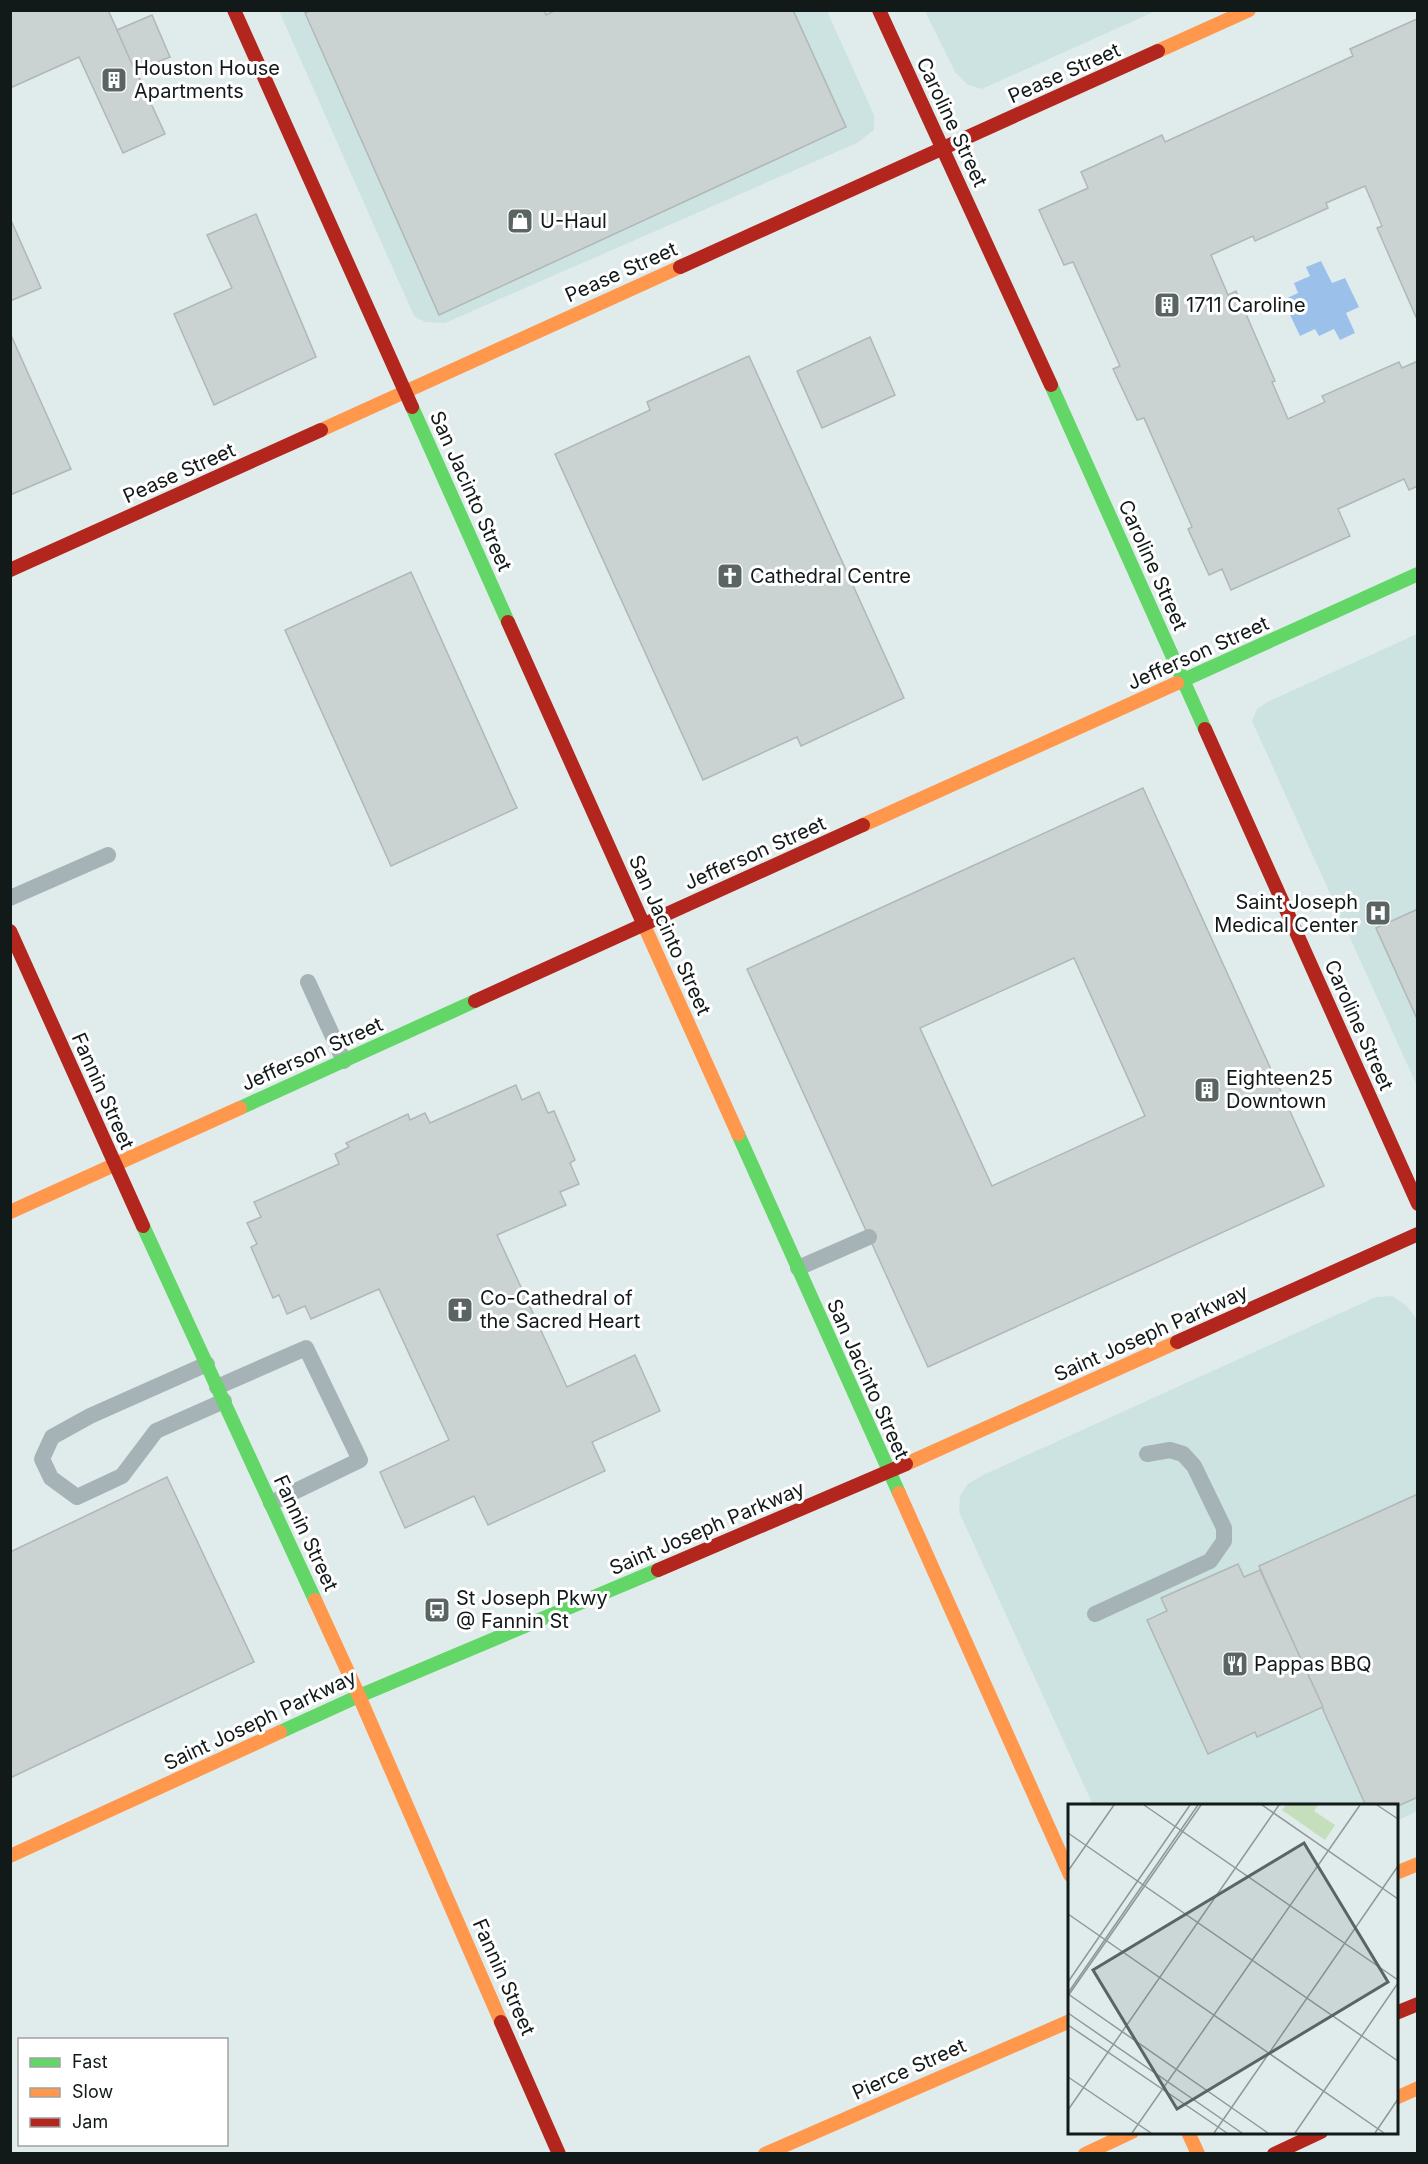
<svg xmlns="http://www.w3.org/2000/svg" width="1428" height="2164" viewBox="0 0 1428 2164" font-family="Inter,sans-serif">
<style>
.built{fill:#cde3e1}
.water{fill:#9bc1ea}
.building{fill:#cad3d1;stroke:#afb8b6;stroke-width:1.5;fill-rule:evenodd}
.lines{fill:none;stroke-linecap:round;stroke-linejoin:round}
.lane{stroke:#a5b2b6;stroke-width:16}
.fast{stroke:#63d668;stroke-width:14}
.slow{stroke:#ff974d;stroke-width:14}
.jam{stroke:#b3261e;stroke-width:14}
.labels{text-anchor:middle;stroke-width:6;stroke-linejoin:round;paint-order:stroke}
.poi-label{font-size:20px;fill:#121a19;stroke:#fff;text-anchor:start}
.street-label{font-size:20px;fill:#121a19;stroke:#fff}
.inset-road{fill:none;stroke:#8e9897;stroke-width:1.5}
.view{fill:#5a6462;fill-opacity:0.15;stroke:#5a6462;stroke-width:3}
.inset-edge{fill:none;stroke:#121a19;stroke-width:3}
</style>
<rect width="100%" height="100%" fill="#e0eceb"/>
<g class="built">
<polygon points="279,11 827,11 874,115 874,130 857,143 445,323 425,322 414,316"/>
<polygon points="925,11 1156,11 982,89 968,85 955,72"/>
<polygon points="1417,634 1417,1086 1252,721 1257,709 1267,702"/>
<polygon points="1392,1296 1406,1305 1418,1321 1417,1811 1397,1821 1396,1806 1093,1805 959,1512 960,1496 968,1484 983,1475 1376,1297"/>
</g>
<polygon class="water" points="1321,261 1332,283 1345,278 1359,307 1346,313 1355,333 1340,340 1334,329 1319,336 1315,329 1300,336 1283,300 1298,293 1294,283 1310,276 1306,267"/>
<g class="building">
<polygon points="10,10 108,10 165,134 123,153 79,57 10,88"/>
<polygon points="312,10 544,10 546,15 556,10 793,10 846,127 439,315 305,13"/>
<polygon points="152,15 170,57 135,71 117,30"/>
<polygon points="1417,19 1418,316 1416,317 1377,228 1382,226 1365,186 1326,203 1328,208 1255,241 1253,236 1211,255 1228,295 1236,291 1275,381 1272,382 1288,419 1325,402 1322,396 1399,362 1402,368 1418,361 1418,486 1409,490 1404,479 1338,509 1350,536 1231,590 1222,569 1209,575 1188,529 1192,527 1144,418 1137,420 1113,369 1120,366 1073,262 1064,265 1039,210 1088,188 1081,172 1162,135 1165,142 1353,56 1350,49"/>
<polygon points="256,214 316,357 214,405 174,314 232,288 207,235"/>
<polygon points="10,218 41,288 10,301"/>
<polygon points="10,333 71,469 10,495"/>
<polygon points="870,337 895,395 822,428 797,371"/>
<polygon points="749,356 904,698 801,746 797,737 703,780 555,454 650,410 647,402"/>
<polygon points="411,572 517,808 391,866 285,630"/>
<path d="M1143,788L1324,1186L928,1367L747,969ZM1074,958L1145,1116L992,1186L920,1028Z"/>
<polygon points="1418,909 1418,1021 1376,928"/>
<polygon points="516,1085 522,1100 539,1092 548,1113 554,1111 575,1160 570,1163 579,1184 560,1192 566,1205 497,1235 567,1387 635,1355 660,1411 592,1442 605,1471 488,1525 474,1496 405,1528 380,1472 449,1440 379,1289 311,1319 305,1306 287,1314 279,1295 273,1298 251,1247 257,1244 247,1223 261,1217 254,1202 339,1164 335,1154 349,1147 346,1143 408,1114 410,1120 425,1113 430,1123"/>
<polygon points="167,1477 254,1662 10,1778 10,1552"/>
<polygon points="1418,1494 1418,1797 1396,1807 1366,1806 1259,1566"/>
<polygon points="1238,1564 1244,1577 1260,1570 1323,1707 1257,1737 1255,1732 1208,1754 1147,1620 1167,1611 1161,1598"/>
</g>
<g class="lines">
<g class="lane">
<polyline points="10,898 108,855"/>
<polyline points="308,982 344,1061"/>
<polyline points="798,1268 869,1237"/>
<polyline points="207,1364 90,1416 52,1437 42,1459 51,1478 77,1497 122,1476 156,1431 224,1401"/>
<polyline points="217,1387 306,1348 360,1460 271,1503"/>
<polyline points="1095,1614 1210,1561 1224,1541 1224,1528 1194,1466 1183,1454 1170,1450 1147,1454"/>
</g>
<g class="fast">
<polyline points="1051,385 1205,729"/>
<polyline points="412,407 508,622"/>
<polyline points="1177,683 1418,574"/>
<polyline points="240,1108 475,1001"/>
<polyline points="738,1134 899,1493"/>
<polyline points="143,1226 315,1600"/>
<polyline points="280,1732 359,1696 658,1570"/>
</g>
<g class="slow">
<polyline points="1158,51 1249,10"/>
<polyline points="321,430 680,267"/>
<polyline points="863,825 1177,683"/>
<polyline points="643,923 738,1134"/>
<polyline points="10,1212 240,1108"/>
<polyline points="906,1464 1177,1342"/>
<polyline points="899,1493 1070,1875"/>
<polyline points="315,1600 359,1696 501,2022"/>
<polyline points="10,1856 280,1732"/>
<polyline points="1396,1873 1418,1864"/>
<polyline points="1396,2098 1418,2088"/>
<polyline points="1188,2132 1198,2154"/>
<polyline points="765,2154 1070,2021"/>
<polyline points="1085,2154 1132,2132"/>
</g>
<g class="jam">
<polyline points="234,10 412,407"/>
<polyline points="879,10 1051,385"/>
<polyline points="680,267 1158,51"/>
<polyline points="10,570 321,430"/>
<polyline points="508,622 643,923"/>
<polyline points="1205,729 1418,1204"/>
<polyline points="10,931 143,1226"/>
<polyline points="475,1001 863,825"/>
<polyline points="1177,1342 1418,1234"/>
<polyline points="658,1570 906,1464"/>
<polyline points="1396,2013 1418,2004"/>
<polyline points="501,2022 559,2154"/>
<polyline points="1274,2154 1321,2132"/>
</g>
</g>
<defs>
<g id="building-square" transform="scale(1.35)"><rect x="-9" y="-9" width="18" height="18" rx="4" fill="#5a6462" stroke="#fff"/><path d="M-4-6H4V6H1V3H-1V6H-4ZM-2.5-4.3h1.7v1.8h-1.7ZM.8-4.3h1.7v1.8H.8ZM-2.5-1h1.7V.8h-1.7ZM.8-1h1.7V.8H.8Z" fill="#fff"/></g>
<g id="shop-square" transform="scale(1.35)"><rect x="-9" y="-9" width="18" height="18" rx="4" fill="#5a6462" stroke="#fff"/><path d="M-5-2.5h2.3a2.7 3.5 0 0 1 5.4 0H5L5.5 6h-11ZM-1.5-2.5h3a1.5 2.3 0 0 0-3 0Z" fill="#fff"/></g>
<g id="church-square" transform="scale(1.35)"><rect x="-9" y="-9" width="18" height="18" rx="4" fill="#5a6462" stroke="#fff"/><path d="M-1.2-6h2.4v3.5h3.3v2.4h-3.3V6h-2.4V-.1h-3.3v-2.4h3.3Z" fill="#fff"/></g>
<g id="hospital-square" transform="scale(1.35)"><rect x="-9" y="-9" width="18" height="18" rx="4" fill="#5a6462" stroke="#fff"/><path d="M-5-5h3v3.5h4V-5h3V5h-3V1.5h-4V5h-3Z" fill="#fff"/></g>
<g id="bus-square" transform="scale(1.35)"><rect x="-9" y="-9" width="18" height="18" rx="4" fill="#5a6462" stroke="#fff"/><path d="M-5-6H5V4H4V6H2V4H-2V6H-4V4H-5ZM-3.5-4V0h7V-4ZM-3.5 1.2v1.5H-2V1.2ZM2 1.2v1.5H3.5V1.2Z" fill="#fff"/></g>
<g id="restaurant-square" transform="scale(1.35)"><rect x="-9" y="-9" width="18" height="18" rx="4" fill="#5a6462" stroke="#fff"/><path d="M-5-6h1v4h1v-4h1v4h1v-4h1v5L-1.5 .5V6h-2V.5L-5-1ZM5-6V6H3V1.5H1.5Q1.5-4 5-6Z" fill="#fff"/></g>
</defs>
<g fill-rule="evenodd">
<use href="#building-square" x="114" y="80"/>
<use href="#shop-square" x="520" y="221"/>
<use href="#building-square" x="1167" y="305"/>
<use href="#church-square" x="730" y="576"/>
<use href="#hospital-square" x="1378" y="913"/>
<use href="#building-square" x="1207" y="1090"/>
<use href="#church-square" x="460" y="1310"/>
<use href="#bus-square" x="437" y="1610"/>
<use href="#restaurant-square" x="1235" y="1664"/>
</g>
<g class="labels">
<g class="poi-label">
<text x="134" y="75">Houston House<tspan x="134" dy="23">Apartments</tspan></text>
<text x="540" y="228">U-Haul</text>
<text x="1186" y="312">1711 Caroline</text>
<text x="750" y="583">Cathedral Centre</text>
<text x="1358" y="909" text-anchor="end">Saint Joseph<tspan x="1358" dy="23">Medical Center</tspan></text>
<text x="1226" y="1085">Eighteen25<tspan x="1226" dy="23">Downtown</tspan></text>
<text x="480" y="1305">Co-Cathedral of<tspan x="480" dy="23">the Sacred Heart</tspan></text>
<text x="456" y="1605">St Joseph Pkwy<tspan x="456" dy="23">@ Fannin St</tspan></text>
<text x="1254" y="1671">Pappas BBQ</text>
</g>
<g class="street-label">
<text transform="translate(1064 73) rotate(-24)" y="7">Pease Street</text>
<text transform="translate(952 122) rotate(65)" y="7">Caroline Street</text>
<text transform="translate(621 272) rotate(-24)" y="7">Pease Street</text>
<text transform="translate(179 473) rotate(-24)" y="7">Pease Street</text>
<text transform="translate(471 491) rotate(66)" y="7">San Jacinto Street</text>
<text transform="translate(1153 565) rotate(66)" y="7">Caroline Street</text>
<text transform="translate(1198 653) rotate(-24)" y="7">Jefferson Street</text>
<text transform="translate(755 853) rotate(-24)" y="7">Jefferson Street</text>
<text transform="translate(670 935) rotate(66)" y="7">San Jacinto Street</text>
<text transform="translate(1359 1025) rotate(66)" y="7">Caroline Street</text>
<text transform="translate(312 1054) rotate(-24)" y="7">Jefferson Street</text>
<text transform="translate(103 1091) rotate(66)" y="7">Fannin Street</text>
<text transform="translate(1151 1333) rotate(-24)" y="7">Saint Joseph Parkway</text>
<text transform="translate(868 1379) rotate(66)" y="7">San Jacinto Street</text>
<text transform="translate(707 1528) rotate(-23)" y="7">Saint Joseph Parkway</text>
<text transform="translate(306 1533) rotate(65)" y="7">Fannin Street</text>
<text transform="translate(260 1720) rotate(-25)" y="7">Saint Joseph Parkway</text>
<text transform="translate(504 1977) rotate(66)" y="7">Fannin Street</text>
<text transform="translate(909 2069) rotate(-24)" y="7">Pierce Street</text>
</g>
</g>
<g transform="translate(1068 1804)">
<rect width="330" height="330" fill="#e0eceb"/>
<path d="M218,1H250L246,7L267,21L257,36L214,6Z" fill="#c5debb"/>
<path class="inset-road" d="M76,1L330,176M194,1L330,95M309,1L330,15M0,29L330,257M0,67L46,1M0,110L316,329M0,178L122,1M0,189L130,1M0,190L200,329M0,192L133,1M0,209L174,329M0,221L159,329M0,273L83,329M0,306L211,1M64,329L292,1M146,329L330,62M227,329L330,179M307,329L330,295"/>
<path class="view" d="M236,39L320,178L109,305L25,166Z"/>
<rect width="330" height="330" class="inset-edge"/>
</g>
<rect width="1428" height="2164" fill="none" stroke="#121a19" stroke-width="24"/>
<rect x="18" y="2038" width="210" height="108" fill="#ffffff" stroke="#a0a3a3" stroke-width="1.5"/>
<rect x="30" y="2058" width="30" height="9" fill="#63d668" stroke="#a0a3a3" stroke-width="1.5"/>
<text x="72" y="2068" font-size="18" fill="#121a19">Fast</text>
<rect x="30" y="2088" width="30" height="9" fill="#ff974d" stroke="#a0a3a3" stroke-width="1.5"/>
<text x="72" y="2098" font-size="18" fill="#121a19">Slow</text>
<rect x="30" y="2118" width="30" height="9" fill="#b3261e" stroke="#a0a3a3" stroke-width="1.5"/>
<text x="72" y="2128" font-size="18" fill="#121a19">Jam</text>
</svg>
